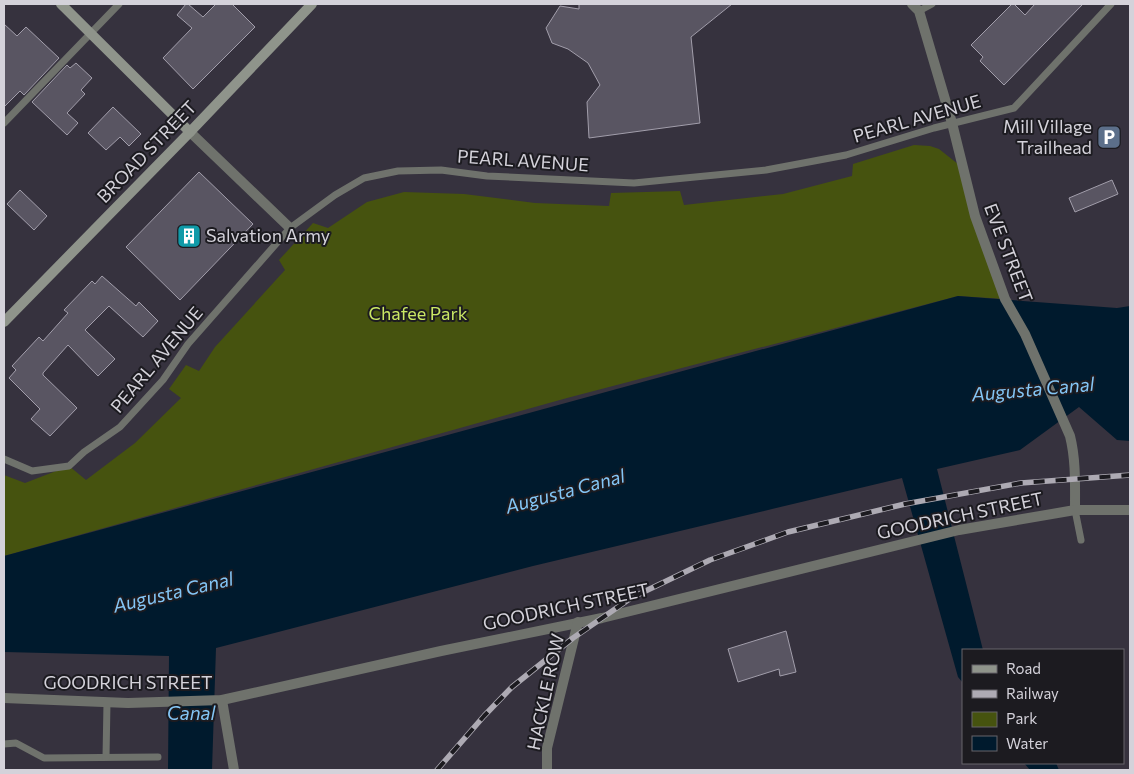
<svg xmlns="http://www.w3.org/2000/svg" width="1134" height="774" viewBox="0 0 1134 774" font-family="Commissioner,sans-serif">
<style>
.green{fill:#46530f}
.water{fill:#001a2d}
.building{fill:#595562;stroke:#a29eab}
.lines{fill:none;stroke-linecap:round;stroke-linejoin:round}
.lane{stroke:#6f726c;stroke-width:7}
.street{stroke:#6f726c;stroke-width:10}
.secondary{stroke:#8f948b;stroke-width:10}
.rail-casing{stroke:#adaab3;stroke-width:5.5}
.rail{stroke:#1c1b20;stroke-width:4;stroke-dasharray:11;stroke-linecap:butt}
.labels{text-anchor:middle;stroke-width:4;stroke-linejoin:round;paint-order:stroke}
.street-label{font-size:18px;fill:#d4d2da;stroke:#1c1b20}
.poi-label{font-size:18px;fill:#d4d2da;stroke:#1c1b20;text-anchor:end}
.park-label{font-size:18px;fill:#cae764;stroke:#1c1b20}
.water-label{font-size:19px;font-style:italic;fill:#84c6f6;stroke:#1c1b20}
</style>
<rect width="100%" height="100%" fill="#36323e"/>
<polygon class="green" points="914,145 930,146 939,149 963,168 1005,299 958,296 567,398 4,556 4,475 25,483 69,466 86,480 135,443 181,398 169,389 186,365 199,371 215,347 285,270 279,260 313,223 328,228 367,202 404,192 464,194 535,203 609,206 611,193 680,191 684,205 783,194 852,176 853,164"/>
<g class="water">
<polygon points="958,296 1117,308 1130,306 1130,441 1117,440 1079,407 1020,450 937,469 983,650 963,650 963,683 958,677 902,478 533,566 216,648 212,770 168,770 169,656 4,652 4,556"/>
<polygon points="1024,763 1056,763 1059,770 1030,770"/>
</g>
<g class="building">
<polygon points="186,4 188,4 203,17 216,4 232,4 255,27 193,89 163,58 192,28 177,15"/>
<polygon points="579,4 732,4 691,37 700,123 589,138 587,102 600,85 588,63 568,49 552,43 546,28 560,6 579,9"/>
<polygon points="1012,4 1014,4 1025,15 1035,4 1083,4 1004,85 980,61 983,57 971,45"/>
<polygon points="4,24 17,36 26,27 59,58 24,95 20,91 4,107"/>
<polygon points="76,63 92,78 81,90 85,94 67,113 78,123 67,135 32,102 67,65 70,68"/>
<polygon points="113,107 141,134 129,146 120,137 106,150 88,133"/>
<polygon points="199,172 253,224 180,300 126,247"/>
<polygon points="1112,180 1118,194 1075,212 1069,198"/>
<polygon points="20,190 47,216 34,230 7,204"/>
<polygon points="102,276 136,306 139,302 158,321 143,337 109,306 85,330 115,359 98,376 68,345 43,373 43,375 77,408 50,436 31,419 40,409 9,378 16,370 12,366 39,337 43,341 68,313 64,310 92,281 95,284"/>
<polygon points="786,631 796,672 780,676 779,669 738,682 728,649"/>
</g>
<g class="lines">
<g class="lane">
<polyline points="919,11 932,4"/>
<polyline points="4,123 119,4"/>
<polyline points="4,459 32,471 69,466 84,452 120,427 163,380 188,344 290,228 335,195 364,178 398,171 441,170 487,176 634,183 766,170 846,155 934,128 1014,108 1111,4"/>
<polyline points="1075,510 1081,540"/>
<polyline points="4,744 16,743 44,758 158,757"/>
<polyline points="106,757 107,703"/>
</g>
<g class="street">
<path d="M912,4L919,11L952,123L975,216L1005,299L1025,334L1070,436C1076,460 1075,485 1075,510"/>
<polyline points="190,132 290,228"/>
<polyline points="4,698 128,703 222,700 441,651 602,618 959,530 1075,510 1130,510"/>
<polyline points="222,700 234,770"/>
<polyline points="547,770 547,748 578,622"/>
</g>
<g class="secondary">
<polyline points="61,4 190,132"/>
<polyline points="4,322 190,132 312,4"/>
</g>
<g class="rail-casing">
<polyline id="rail" points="437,770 484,716 512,687 573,638 631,598 710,560 788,532 905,504 1021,483 1130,475"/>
</g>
<use href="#rail" class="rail"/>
</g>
<defs>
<g id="parking-square" transform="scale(1.25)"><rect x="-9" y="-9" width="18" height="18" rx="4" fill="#5c6f8a" stroke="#1c1b20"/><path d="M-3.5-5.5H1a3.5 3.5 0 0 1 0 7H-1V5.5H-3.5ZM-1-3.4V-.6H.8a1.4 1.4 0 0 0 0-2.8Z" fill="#fff"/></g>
<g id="building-square" transform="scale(1.25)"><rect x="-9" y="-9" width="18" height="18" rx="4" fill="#0f9aa8" stroke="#1c1b20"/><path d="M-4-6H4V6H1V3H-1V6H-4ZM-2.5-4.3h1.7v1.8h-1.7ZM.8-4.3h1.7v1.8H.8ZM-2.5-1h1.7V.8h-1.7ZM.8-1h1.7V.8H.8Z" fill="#fff"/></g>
</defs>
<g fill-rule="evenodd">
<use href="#parking-square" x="1109" y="137"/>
<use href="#building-square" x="189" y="236"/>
</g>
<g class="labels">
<g class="street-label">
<text transform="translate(917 119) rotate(-16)" y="6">PEARL AVENUE</text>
<text transform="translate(147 152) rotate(-46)" y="6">BROAD STREET</text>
<text transform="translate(523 161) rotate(4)" y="6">PEARL AVENUE</text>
<text transform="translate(1008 253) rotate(69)" y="6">EVE STREET</text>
<text transform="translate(157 360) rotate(-50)" y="6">PEARL AVENUE</text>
<text transform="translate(960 516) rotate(-12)" y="6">GOODRICH STREET</text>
<text transform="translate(566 607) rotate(-12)" y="6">GOODRICH STREET</text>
<text x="128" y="689">GOODRICH STREET</text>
<text transform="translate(546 692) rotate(-78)" y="6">HACKLE ROW</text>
</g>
<g class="poi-label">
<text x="1092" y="133">Mill Village<tspan x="1092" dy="21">Trailhead</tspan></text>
<text x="206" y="242" text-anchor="start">Salvation Army</text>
</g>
<g class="park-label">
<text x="418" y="320">Chafee Park</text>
</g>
<g class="water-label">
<text transform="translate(1033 389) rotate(-5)" y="7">Augusta Canal</text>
<text transform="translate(565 491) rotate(-15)" y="7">Augusta Canal</text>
<text transform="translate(173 592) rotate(-13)" y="7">Augusta Canal</text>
<text x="191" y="720">Canal</text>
</g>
</g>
<rect width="1134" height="774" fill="none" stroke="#d4d2da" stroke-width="10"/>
<rect x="962" y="649" width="162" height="115" fill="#1c1b20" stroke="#66646a"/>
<rect x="972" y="665" width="25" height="8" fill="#8f948b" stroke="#66646a"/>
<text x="1006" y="674" font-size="15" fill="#d4d2da">Road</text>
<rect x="972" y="690" width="25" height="8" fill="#adaab3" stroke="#66646a"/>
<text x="1006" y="699" font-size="15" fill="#d4d2da">Railway</text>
<rect x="972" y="712" width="25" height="15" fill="#46530f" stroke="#66646a"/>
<text x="1006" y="724" font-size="15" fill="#d4d2da">Park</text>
<rect x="972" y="736" width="25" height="15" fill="#001a2d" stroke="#66646a"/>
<text x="1006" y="749" font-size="15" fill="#d4d2da">Water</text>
</svg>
